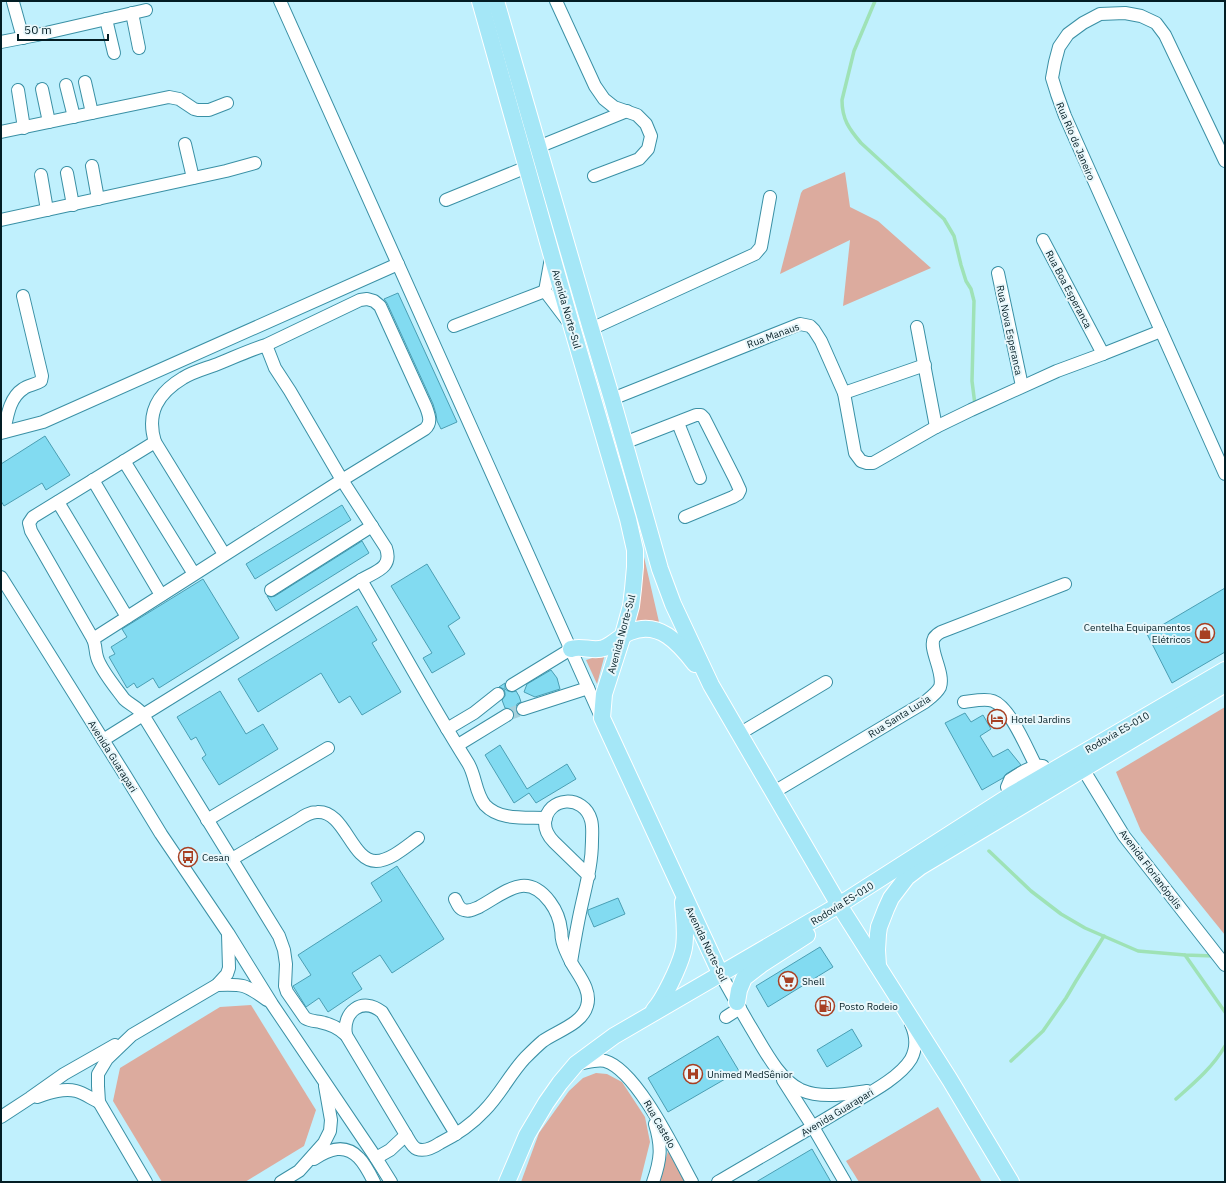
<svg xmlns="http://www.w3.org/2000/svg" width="1226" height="1183" viewBox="0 0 1226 1183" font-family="'IBM Plex Sans',sans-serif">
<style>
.green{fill:#dcab9e}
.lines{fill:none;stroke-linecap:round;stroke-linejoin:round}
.stream{stroke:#9ee2b6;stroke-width:3.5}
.building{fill:#82dbf1;stroke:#4a9fb4}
.minor-tunnel{stroke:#a4d0dc;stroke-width:12;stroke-dasharray:12 6;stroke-linecap:butt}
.minor-casing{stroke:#3a90a5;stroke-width:14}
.major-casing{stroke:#fff;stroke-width:18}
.minor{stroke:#fff;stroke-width:12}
.major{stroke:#a5e7f7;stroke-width:16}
.labels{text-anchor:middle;stroke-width:4;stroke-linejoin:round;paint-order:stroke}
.street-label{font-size:10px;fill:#031d24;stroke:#e8f7fb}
.poi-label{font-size:10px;fill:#031d24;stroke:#e8f7fb;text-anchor:start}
</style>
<rect width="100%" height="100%" fill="#c0f0fd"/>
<g class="green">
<polygon points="845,172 850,207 878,221 931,268 843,306 850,240 780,274 801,193 803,190"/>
<polygon points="644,557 659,622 632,621 641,584"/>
<polygon points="605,654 597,684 586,660"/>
<polygon points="1225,707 1225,935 1141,831 1116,772"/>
<polygon points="251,1005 316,1110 304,1146 245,1182 162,1182 113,1101 120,1068 220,1007"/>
<polygon points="596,1073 607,1074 622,1082 645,1117 650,1142 640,1182 521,1182 539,1133 569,1091 583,1078"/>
<polygon points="938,1107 982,1182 859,1182 846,1161"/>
<polygon points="668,1151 685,1182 659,1182"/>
</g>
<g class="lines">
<g class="stream">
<path d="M875,1L854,51L842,100C842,119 849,129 861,143L944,219L954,236L961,265L966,281L971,289L974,301L972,381L975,405"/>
<polyline points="989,851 1031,891 1061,914 1085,928 1138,951 1185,955 1214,956"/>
<polyline points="1185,955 1225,1012"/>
<polyline points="1011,1061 1043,1031 1066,998 1076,981 1104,936"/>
<path d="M1176,1099C1194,1083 1213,1067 1225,1046"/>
</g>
</g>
<g class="building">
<polygon points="398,293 457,422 441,429 437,421 436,414 433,404 387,303 384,299"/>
<polygon points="45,436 70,475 46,490 42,483 4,506 1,501 1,464"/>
<polygon points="342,505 351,520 255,579 246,564"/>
<polygon points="362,541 369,553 276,611 267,596 271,597 275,596"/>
<polygon points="427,564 460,618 448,626 465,654 432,673 423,658 432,653 391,586"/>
<polygon points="203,579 239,638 159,688 153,678 137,688 134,683 127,688 109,657 115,654 111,647 127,637 122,629"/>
<polygon points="1225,588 1225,652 1172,683 1147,634"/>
<polygon points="357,606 377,640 372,643 401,692 362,715 350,696 339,703 321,673 258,712 238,679"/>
<polygon points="551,670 557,678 560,689 535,697 524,692 527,684"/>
<polygon points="505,683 505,689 508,691 512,692 516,691 519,696 521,702 517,704 516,708 517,714 514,715 511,709 505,708 502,700 505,696 505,693 504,689 499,687"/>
<polygon points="220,691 246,734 263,724 278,749 219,785 202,758 206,755 196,737 191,740 177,717"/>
<polygon points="965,713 971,722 983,715 991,729 980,736 993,757 1008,749 1021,765 1006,774 1003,778 982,790 945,723"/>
<polygon points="500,745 527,789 567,764 576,779 536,803 529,793 514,803 485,755"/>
<polygon points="397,866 444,939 392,973 380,955 352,973 362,989 328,1012 319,998 306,1007 293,986 311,975 298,955 382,901 371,883"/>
<polygon points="618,898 625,914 594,927 588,913 588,910"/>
<polygon points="820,947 833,967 768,1007 756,986"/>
<polygon points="852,1029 862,1046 827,1067 817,1050"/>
<polygon points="718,1036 739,1071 668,1112 648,1078"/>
<polygon points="812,1149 831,1182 756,1182"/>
</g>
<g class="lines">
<polyline class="minor-tunnel" points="507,715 523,709"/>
<g class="minor-casing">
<g id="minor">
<polyline points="280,1 601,717"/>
<polyline points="556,1 595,86 604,99 614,107 637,115 646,124 651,136 648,149 639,159 594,176"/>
<polyline points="13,2 23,38"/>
<polyline points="132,13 139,48"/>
<polyline points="106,19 114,53"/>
<polyline points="1,42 37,35 146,10"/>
<polyline points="85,82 92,113"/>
<polyline points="66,85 74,117"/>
<polyline points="42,89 49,122"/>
<polyline points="18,90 24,128"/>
<polyline points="1,132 169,97 179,99 194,109 198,110 209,110 227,103"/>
<polyline points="185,144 193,178"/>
<polyline points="538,147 627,111"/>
<polyline points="1225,161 1165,35 1156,23 1141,16 1125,13 1100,14 1083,23 1068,34 1059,47 1055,62 1052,78 1057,94 1065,116 1225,474"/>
<polyline points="92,166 98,199"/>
<polyline points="67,173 73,205"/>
<polyline points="41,175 47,210"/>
<polyline points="446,200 527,167"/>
<polyline points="1,220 226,171 255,163"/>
<polyline points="551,258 545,291 567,320"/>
<polyline points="998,273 1022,386"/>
<polyline points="454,326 545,291"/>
<polyline points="917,327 936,427"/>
<polyline points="591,329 755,254 761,247 770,197"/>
<polyline points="1103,354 1161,331"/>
<polyline points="844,393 925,365"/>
<polyline points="612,399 800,324 810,326 814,330 821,341 844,393 855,453 861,461 867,463 873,463 936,427 971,410 1057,371 1103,354 1043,240"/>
<polyline points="678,423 700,478"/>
<path d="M4,432C7,418 9,398 23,389C28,385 35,385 41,381L42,376L23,296"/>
<polyline points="1,433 43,422 398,264"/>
<path d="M155,442C146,413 158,393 183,378C194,371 208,368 220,363C235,357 250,350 266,345L275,368L290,391L342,480L425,429C432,423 429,415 426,407L380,306L374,301L367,299L360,300L266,345"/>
<polyline points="624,443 696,415 701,415 704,418 735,479 740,490 738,494 733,497 685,517"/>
<polyline points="124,461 194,574"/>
<polyline points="93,480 161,595"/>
<polyline points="58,502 127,617"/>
<polyline points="1,577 125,775 161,834 228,933 272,1004 376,1158 391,1182"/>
<polyline points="271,590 372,526"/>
<polyline points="93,639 31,531 29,523 33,517 155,442 224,554"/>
<polyline points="512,685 571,649"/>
<path d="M964,702C973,701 985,698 993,701C1010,707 1027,749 1036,766"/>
<polyline points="523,709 588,688"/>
<polyline points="447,729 474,713 498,694"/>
<polyline points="739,734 826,682"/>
<path d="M103,740L143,715C138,707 130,705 124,699C116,688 100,669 97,657C95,651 96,645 93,639L342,480L386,548C393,568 376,571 361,580"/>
<polyline points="458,745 507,715"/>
<polyline points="1083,769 1124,836 1225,965"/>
<path d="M774,792L925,702C930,698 937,693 940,687C945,673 928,649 934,638C936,635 939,633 941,632L1065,584"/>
<path d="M1011,795L1007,787L1010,780C1017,775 1034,764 1043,766"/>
<polyline points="207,820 328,748"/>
<path d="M232,859L298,820C304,816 310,812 317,812C345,810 351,861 376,861C390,861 407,846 418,838"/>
<path d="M455,899C457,903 459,909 464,910C469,912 474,909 479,907C505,893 526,870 550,902C556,910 560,920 561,930C562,933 561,936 562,939C563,947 568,955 571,962"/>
<path d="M720,973C730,991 740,1009 750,1026C763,1047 778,1079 801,1090C822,1099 846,1094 867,1091"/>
<path d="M217,985C243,984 245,984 267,1000"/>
<polyline points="726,1017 740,1008"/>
<path d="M346,1035C342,1012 362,996 382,1012L456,1134"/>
<path d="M578,1064C586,1063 596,1059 605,1061C637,1070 676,1153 692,1182"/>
<polyline points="783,1080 813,1127 845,1182"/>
<path d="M37,1097C49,1093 63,1088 76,1091C84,1093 92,1099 99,1102"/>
<polyline points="1,1117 30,1098 64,1074 115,1045"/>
<path d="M406,1135L346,1035C339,1028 331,1024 320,1022C315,1021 310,1021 305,1018L287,992L285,986L286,964L284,950L279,936L143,715L361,580C397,641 430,703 468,763C476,776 475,793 485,805C500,821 526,817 546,818"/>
<path d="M376,1158L390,1150L406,1135C409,1140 412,1147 417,1149C425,1152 434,1147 440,1143C456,1135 472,1124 484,1111C500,1095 510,1074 525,1058C531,1052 537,1046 543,1041C557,1031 582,1024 587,1006C592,990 578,975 571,962C574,944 577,926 581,908C586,885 592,864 592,841C592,835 593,827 591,820C584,794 547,796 545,823C545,830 549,837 554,842L589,876"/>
<path d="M314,1159C329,1149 345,1143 359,1158C365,1164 370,1174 374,1182"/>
<polyline points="146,1182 99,1102 98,1086 98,1074 107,1059 132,1035 217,985 227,974 229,968 228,934"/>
<polyline points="281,1182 299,1171 324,1143 330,1131 331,1120 325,1086"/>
<path d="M653,1182C661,1159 662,1147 655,1124"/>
<path d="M718,1182C760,1157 803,1133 844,1108C864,1096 899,1079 911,1059C917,1048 916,1035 911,1024"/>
</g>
</g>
<g class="major-casing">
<g id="major">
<polyline points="480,1 571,324 628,519 635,550 635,567 633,589 631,606 623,635 604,694 602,718 720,973"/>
<polyline points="496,1 591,329 612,399 660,569 673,604 711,685 839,905 950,1080 1011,1182"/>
<path d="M571,649C581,645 593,652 604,648C614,644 620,636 630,632C659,620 679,643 695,664"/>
<polyline points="878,966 877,950 878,934 879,927 886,909 891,898 907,877 920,867 1225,684"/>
<polyline points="737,1002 739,990 744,978 762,964 807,935"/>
<path d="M654,1010C664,999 679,967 683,952C687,937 684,918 683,902"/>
<polyline points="507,1182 527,1135 546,1103 560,1083 576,1064 614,1036 839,905 1011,795 1225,670"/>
</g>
</g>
<use href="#minor" class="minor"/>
<use href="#major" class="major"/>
</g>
<defs>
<g id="shop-ring" transform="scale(1)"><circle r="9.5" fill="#e8f7fb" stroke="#a73f22" stroke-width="1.5"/><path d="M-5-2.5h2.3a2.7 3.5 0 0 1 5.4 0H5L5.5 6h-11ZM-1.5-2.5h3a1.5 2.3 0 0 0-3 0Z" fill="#a73f22"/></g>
<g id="hotel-ring" transform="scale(1)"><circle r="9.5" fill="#e8f7fb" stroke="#a73f22" stroke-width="1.5"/><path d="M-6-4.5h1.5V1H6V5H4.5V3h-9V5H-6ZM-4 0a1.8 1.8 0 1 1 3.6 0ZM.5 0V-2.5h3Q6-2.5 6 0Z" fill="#a73f22"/></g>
<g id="bus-ring" transform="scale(1)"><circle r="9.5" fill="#e8f7fb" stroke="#a73f22" stroke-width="1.5"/><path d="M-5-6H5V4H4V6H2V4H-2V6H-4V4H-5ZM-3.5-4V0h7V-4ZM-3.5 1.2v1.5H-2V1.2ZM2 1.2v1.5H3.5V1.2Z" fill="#a73f22"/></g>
<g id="supermarket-ring" transform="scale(1)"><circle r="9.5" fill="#e8f7fb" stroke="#a73f22" stroke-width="1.5"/><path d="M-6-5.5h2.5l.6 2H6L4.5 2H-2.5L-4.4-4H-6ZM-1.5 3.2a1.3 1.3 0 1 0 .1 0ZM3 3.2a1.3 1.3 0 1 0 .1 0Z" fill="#a73f22"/></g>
<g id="fuel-ring" transform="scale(1)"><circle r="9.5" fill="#e8f7fb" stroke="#a73f22" stroke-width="1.5"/><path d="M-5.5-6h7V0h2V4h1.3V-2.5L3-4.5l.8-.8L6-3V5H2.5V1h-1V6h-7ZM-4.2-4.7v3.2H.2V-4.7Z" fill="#a73f22"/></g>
<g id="hospital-ring" transform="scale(1)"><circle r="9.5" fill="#e8f7fb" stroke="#a73f22" stroke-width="1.5"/><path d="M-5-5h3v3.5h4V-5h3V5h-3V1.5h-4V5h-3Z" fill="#a73f22"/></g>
</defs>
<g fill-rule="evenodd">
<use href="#shop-ring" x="1205" y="633"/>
<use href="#hotel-ring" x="997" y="719"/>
<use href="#bus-ring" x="188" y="857"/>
<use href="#supermarket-ring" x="788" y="981"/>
<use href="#fuel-ring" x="825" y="1006"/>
<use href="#hospital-ring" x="693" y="1074"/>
</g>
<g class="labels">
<g class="street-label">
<text transform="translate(1076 141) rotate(67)" y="4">Rua Rio de Janeiro</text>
<text transform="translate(1069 289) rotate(62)" y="4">Rua Boa Esperanca</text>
<text transform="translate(567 309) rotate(74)" y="4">Avenida Norte-Sul</text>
<text transform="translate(1010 330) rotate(78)" y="4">Rua Nova Esperanca</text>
<text transform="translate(773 335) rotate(-20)" y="4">Rua Manaus</text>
<text transform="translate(621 634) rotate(-75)" y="4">Avenida Norte-Sul</text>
<text transform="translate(899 716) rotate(-32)" y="4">Rua Santa Luzia</text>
<text transform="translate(1117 732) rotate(-30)" y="4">Rodovia ES-010</text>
<text transform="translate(113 756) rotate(58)" y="4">Avenida Guarapari</text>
<text transform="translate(1151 869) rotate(53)" y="4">Avenida Florianópolis</text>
<text transform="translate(842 903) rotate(-32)" y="4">Rodovia ES-010</text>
<text transform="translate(707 944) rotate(64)" y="4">Avenida Norte-Sul</text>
<text transform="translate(837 1112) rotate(-31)" y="4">Avenida Guarapari</text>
<text transform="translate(660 1124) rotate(60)" y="4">Rua Castelo</text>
</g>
<g class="poi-label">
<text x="1191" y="631" text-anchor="end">Centelha Equipamentos<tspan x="1191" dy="12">Elétricos</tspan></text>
<text x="1011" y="723">Hotel Jardins</text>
<text x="202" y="861">Cesan</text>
<text x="802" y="985">Shell</text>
<text x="839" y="1010">Posto Rodeio</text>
<text x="707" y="1078">Unimed MedSênior</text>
</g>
</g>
<rect width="1226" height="1183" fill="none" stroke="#031d24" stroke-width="4"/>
<path d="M18 34v6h90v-6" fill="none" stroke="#031d24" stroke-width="2"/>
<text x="24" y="34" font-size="12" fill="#031d24" stroke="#e8f7fb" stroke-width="3" paint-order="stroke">50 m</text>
</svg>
